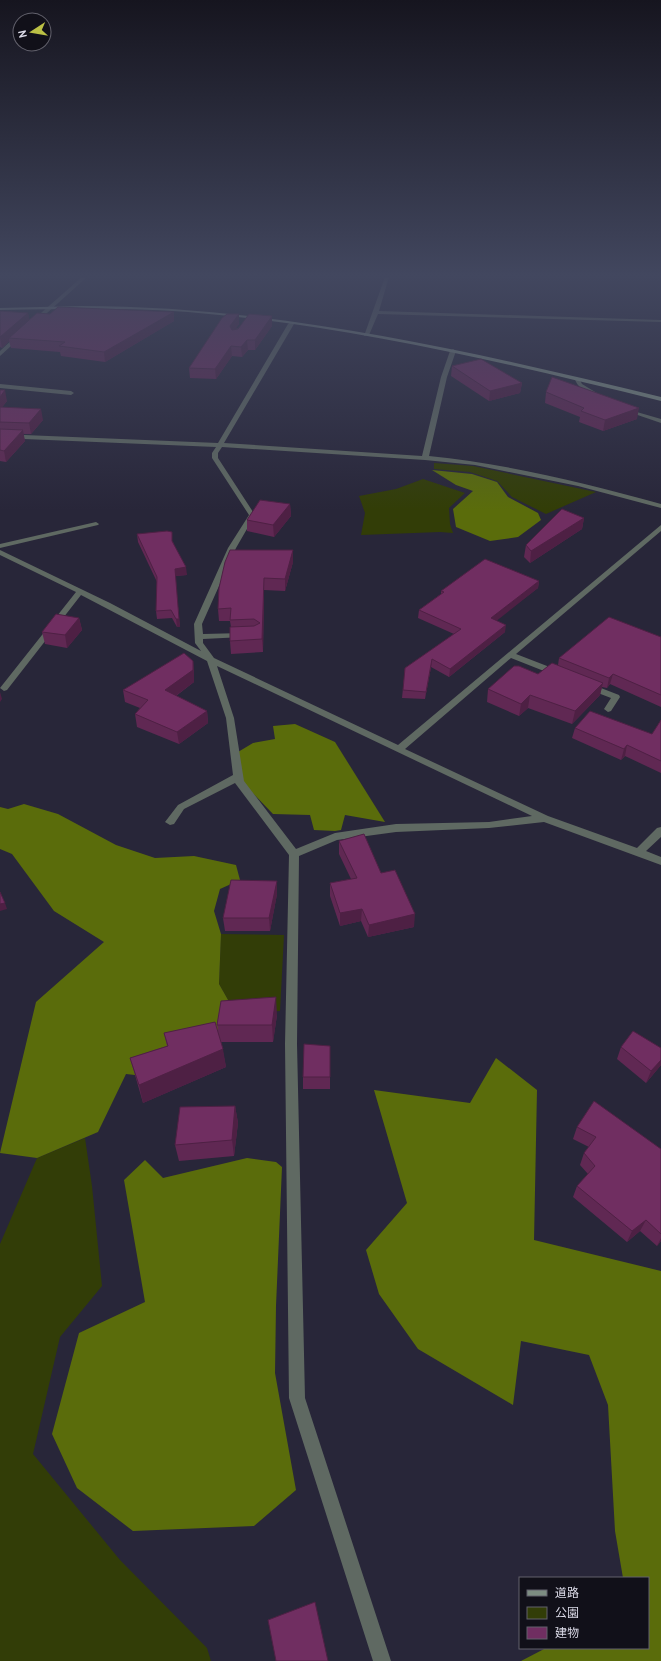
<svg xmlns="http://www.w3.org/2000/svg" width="661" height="1661" viewBox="0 0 661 1661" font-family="'PT Sans','Noto Sans JP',sans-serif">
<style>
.green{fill:#323d07}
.forest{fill:#5a6c0b}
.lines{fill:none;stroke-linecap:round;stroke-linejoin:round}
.street{fill:#5f6962;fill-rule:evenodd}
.secondary{fill:#7d8d82;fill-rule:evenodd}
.wall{fill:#602853}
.shaded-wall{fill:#4e2044}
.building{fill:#702e61;stroke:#4e2044}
</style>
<rect width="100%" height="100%" fill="#282639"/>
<g class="green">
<polygon points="434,463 473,466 596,492 546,514 512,497 497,481 470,472 434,469"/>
<polygon points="423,479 465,493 449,508 450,524 453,533 440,532 361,535 365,513 359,496 396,489"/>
<polygon points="221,934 284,935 280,1011 236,1014 219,984"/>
<polygon points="85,1138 92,1186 102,1286 60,1337 33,1454 120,1560 207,1648 211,1661 0,1661 0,1244 37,1158"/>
</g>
<g class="forest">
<polygon points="432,470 472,474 497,482 508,497 538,513 541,520 518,537 490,541 456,527 453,509 473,491 456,485"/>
<polygon points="295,724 335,742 385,822 345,815 341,830 335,831 314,830 310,815 273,814 243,783 238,752 253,743 275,739 273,726"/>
<polygon points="24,804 58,814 116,845 155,858 194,856 236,865 240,880 220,889 214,911 221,934 219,984 236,1014 220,1039 135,1075 126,1074 98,1132 37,1158 0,1153 36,1002 104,942 54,911 12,854 0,849 0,807 8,809"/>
<polygon points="496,1058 537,1090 534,1240 661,1271 661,1661 521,1661 546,1648 648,1648 648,1578 623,1578 615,1531 608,1405 589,1355 521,1341 513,1405 418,1349 379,1294 366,1250 407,1203 374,1090 470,1103"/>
<polygon points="247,1158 276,1162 282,1167 276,1306 275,1373 296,1490 254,1526 133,1531 77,1488 52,1434 79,1333 145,1302 124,1180 145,1160 163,1178"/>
</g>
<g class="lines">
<g class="street">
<polygon points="82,277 87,277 37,322 33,322 33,320"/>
<polygon points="385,277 389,277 379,311 661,320 661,322 378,314 369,335 364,336"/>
<path d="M291,322L294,324L224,443L422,456L441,377L450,351L453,349L456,351L447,377L429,456C508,464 584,483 661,504V508L578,486L475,465L425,460L222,447L218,453V458L255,515L236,548L202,624L203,634L243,633L247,635L243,637L203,639V643L214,658L398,745L661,525V531L516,654L560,671L561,673L560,675H554L511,658L405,749L548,816L637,848L657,828L661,827V837L646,851L661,857V865L544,822L489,828L396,832L337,840L299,856L297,1044L305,1398L391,1661H373L289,1398L285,1044L289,855L235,783L184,809L174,824L170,825L165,822L178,805L233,775L226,718L207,661L81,595L7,690L4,691L0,688L76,592L0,555V550L110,603L201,651L195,643L194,624L228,548L249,515L212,458V453L216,447L0,438V434L218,443L288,324ZM217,666L532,816L489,822L396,824L335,833L296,849L244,781L234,718Z"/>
<polygon points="17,335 22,336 0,356 0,351"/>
<path d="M575,378H579L582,384L600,395V397C591,398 575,386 575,378Z"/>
<polygon points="0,384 71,391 74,393 71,395 0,388"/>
<polygon points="623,408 661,419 661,423 623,410"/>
<polygon points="96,522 99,524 98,525 0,548 0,544"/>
<polygon points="588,683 619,695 620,697 611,711 608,712 604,709 611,698 585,688 584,686 585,684"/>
</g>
<path class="secondary" d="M81,306C277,306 471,351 661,397V401C506,363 348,325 188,312C126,307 63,309 0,310V308Z"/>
</g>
<g class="wall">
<polygon points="0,311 28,313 29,320 174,321 105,362 61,356 60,352 11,348 9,341 2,348 0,347"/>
<polygon points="239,314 239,324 235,329 272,316 272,326 255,350 248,350 242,357 232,356 216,379 190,378 189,368"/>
<polygon points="452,366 522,383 520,393 489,401 451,376"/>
<polygon points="0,390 7,401 2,407 43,420 31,434 23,434 25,441 6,462 0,461"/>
<polygon points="546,392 637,419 603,431 579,422 580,417 545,403"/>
<polygon points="290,504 291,516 274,537 247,531 247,520"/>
<polygon points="584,518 582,529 530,563 524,557 526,545"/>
<polygon points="137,534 173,542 187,575 175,576 180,627 177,627 172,618 157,619 156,611 157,582 138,542"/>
<polygon points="293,562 285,591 264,590 263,652 231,654 230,641 231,627 230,621 219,621 218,609 219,588"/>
<polygon points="539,581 538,588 496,620 505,632 449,677 431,667 425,699 402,698 405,668 454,634 418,618 419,610 441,594 441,591"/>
<polygon points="79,618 82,630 67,648 45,644 42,632"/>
<polygon points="661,637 661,707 610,684 607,688 602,687 600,695 572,724 528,708 519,716 487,702 488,689 538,674 558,665 559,658"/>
<polygon points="193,661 194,674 194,682 176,696 207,711 208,723 179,744 137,727 135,714 140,708 125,702 123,690"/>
<polygon points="661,720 661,773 625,756 621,760 572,738 575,728 652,734"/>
<polygon points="339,841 414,927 368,937 361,921 340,926 330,896 330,883 351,879 339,854"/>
<polygon points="277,894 270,931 225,931 223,918"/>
<polygon points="277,1015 273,1042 221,1042 226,1067 143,1103 135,1075 130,1058 167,1046 164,1033 218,1030 217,1025"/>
<polygon points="330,1046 330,1089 303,1089 303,1077"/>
<polygon points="621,1047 661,1048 661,1065 646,1083 617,1059"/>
<polygon points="235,1106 238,1123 234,1156 179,1161 175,1145"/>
<polygon points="577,1127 661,1149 661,1241 657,1246 640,1231 627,1242 573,1197 577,1186 588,1174 580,1165 584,1153 589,1147 573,1139"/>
</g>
<g class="shaded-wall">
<polygon points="174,312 174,321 105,362 104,352"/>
<polygon points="28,313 30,322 9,338 9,341 2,348 0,337"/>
<polygon points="239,314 239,324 231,336 230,326"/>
<polygon points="272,316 272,326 255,350 255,340"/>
<polygon points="247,340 248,350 242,357 241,347"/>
<polygon points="231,346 232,356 216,379 215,369"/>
<polygon points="522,383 520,393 489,401 490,391"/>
<polygon points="5,390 7,401 0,410 0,397"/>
<polygon points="639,408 637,419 603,431 605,420"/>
<polygon points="41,409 43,420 31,434 29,423"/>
<polygon points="23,430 25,441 6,462 4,451"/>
<polygon points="290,504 291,516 274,537 273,525"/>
<polygon points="584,518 582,529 530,563 531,551"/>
<polygon points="293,550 293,562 285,591 285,579"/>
<polygon points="186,567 187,575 175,576 180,627 177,627 176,619 175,569"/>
<polygon points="264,578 264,590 263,652 262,639"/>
<polygon points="539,581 538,588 490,626 491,618"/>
<polygon points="79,618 82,630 67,648 65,635"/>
<polygon points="506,625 505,632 449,677 450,669"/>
<polygon points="432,659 431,667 425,699 426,692"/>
<polygon points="193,661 194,674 194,682 166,703 165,690"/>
<polygon points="613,674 610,684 607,688 609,678"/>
<polygon points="603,683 600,695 572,724 575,711"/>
<polygon points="0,692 2,699 0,702"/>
<polygon points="530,695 528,708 519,716 521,704"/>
<polygon points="207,711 208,723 179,744 177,732"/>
<polygon points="627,745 625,756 621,760 624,749"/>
<polygon points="277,881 277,894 270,931 269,918"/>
<polygon points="5,903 7,909 0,911 0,904"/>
<polygon points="362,909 361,921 340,926 340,913"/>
<polygon points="415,914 414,927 368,937 369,925"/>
<polygon points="276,997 277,1015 273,1042 272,1025"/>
<polygon points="223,1049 226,1067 143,1103 139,1085"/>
<polygon points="661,1060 661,1065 646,1083 651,1071"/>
<polygon points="235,1106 238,1123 234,1156 232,1140"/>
<polygon points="646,1220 640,1231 627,1242 632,1231"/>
<polygon points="661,1238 661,1241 657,1246"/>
</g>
<g class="building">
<polygon points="58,307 174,312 104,352 59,346 65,342 9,338 37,313 50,314"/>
<polygon points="0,311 28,313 0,337"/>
<polygon points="227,314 239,314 230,326 232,330 238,329 249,314 272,316 255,340 247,340 241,347 231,346 215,369 189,368 222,318"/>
<polygon points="481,359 522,383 490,391 452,366"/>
<polygon points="552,377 639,408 605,420 581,411 584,408 546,392"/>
<polygon points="0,390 5,390 0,397"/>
<polygon points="0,407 41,409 29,423 0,422"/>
<polygon points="0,429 23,430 4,451 0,450"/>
<polygon points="260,500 290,504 273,525 247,520"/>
<polygon points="562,509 584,518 531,551 526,545"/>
<polygon points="167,531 172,532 172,541 186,567 175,569 179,619 176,619 171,610 156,611 157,577 137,534"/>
<polygon points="230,550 293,550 285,579 264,578 262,639 230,641 230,627 254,626 260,623 254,619 230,620 231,608 218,609 219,588 225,562"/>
<polygon points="485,559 539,581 491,618 506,625 450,669 432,659 426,692 403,690 405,668 461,629 419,610 444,592 441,591"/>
<polygon points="56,614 79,618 65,635 42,632"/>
<polygon points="609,617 661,637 661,695 613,674 609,678 559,658"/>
<polygon points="184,653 193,661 193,670 165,690 207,711 177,732 135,714 148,700 123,690"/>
<polygon points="552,663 603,683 575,711 530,695 521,704 488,689 514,666 519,666 538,674"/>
<polygon points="590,711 652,734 661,720 661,761 627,745 624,749 575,728"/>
<polygon points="364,834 381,873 395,870 415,914 369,925 362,909 340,913 330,883 357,878 339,841"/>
<polygon points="231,880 277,881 269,918 223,918"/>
<polygon points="0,892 5,903 0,904"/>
<polygon points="276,997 272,1025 217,1025 221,1001"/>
<polygon points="215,1022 223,1049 139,1085 130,1058 168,1046 164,1033"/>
<polygon points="633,1031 661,1048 661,1060 651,1071 621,1047"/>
<polygon points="304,1044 330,1046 330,1077 303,1077"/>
<polygon points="594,1101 661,1149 661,1234 646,1220 632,1231 577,1186 595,1166 584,1153 596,1137 577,1127"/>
<polygon points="235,1106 232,1140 175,1145 180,1107"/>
<polygon points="315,1602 328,1661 276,1661 268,1620"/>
</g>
<linearGradient id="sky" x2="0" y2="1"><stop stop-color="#16151f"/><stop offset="0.54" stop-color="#42475f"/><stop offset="1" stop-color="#42475f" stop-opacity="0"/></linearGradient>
<rect width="661" height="510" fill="url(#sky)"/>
<rect x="519" y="1577" width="130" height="72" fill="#111019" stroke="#62616c"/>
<rect x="527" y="1590" width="20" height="6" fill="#7d8d82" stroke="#62616c"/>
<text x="555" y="1597" font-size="12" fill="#dcdbe8">道路</text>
<rect x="527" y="1607" width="20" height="12" fill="#323d07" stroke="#62616c"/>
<text x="555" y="1617" font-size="12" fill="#dcdbe8">公園</text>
<rect x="527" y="1627" width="20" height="12" fill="#702e61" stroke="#62616c"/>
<text x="555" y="1637" font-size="12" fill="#dcdbe8">建物</text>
<g transform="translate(32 32) rotate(258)"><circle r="19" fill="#111019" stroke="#62616c"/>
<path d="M0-3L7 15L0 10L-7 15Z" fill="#bbc045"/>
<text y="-6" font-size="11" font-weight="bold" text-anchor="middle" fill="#dcdbe8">N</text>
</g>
</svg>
